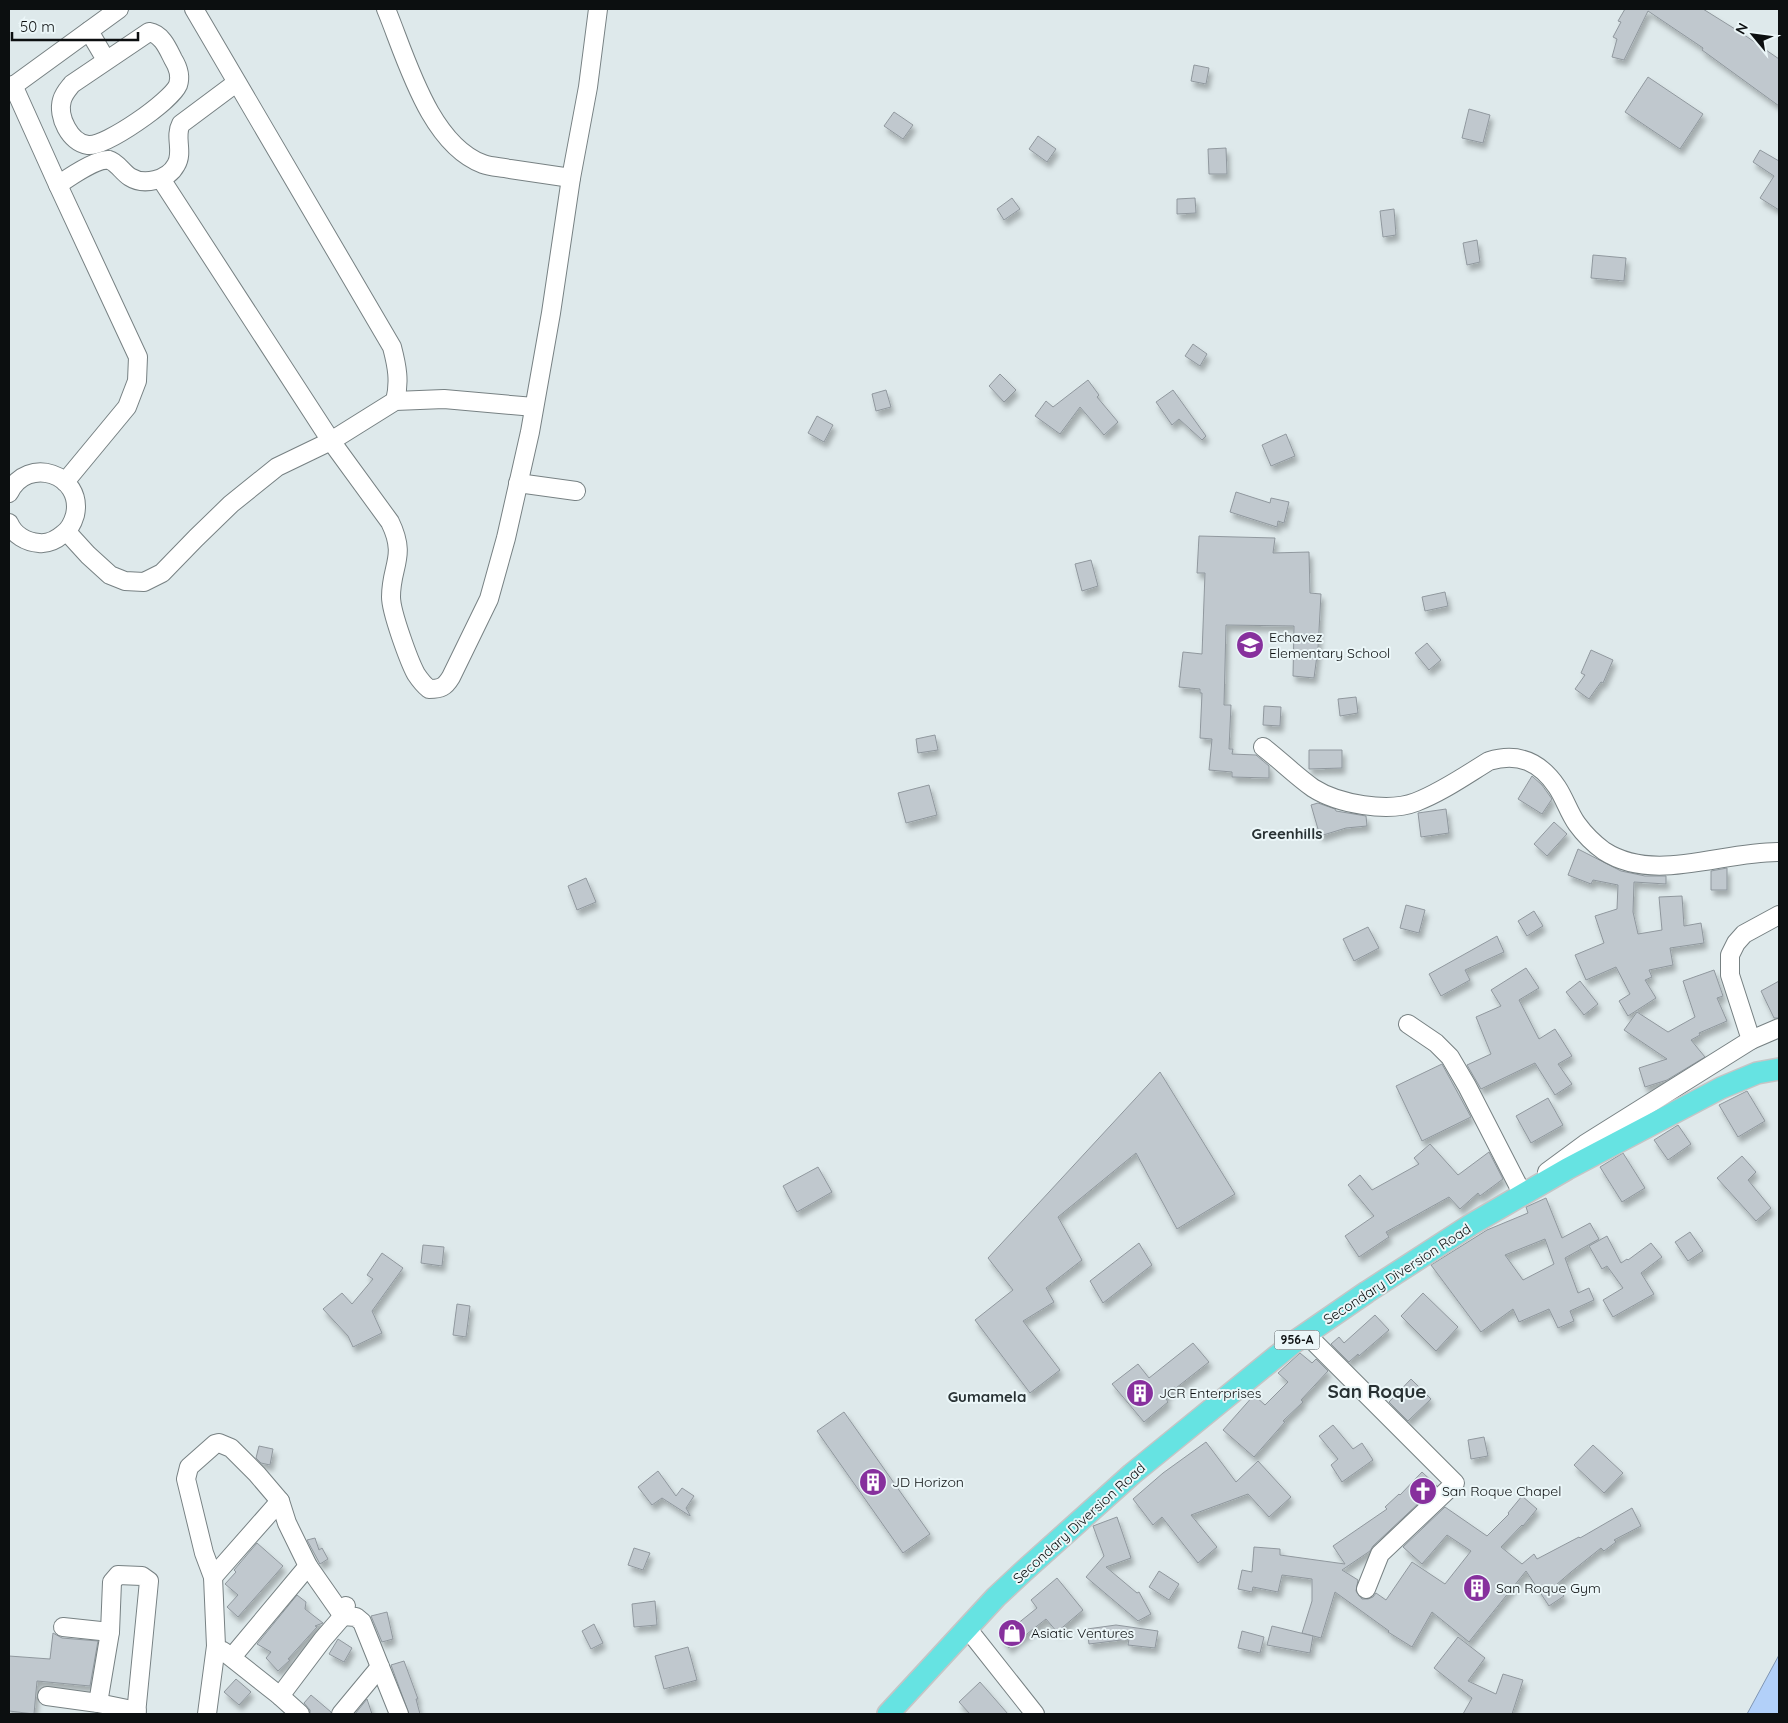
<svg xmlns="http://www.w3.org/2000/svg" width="1788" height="1723" viewBox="0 0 1788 1723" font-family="Quicksand,sans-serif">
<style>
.water{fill:#b2d0f9;stroke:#8096b3}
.building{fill:#c0c8ce;stroke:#90989e;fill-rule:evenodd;filter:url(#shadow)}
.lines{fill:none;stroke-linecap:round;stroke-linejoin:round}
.minor-casing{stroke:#778183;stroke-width:20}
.major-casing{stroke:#c5c5c6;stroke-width:24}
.minor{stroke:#fff;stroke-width:18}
.major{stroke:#66e3e2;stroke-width:21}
.labels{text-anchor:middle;stroke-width:4;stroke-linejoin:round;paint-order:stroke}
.shield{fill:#ebf6f8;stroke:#4f5456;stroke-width:1}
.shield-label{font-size:12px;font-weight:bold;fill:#0c0f10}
.poi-label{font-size:14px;fill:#0c0f10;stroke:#ebf6f8;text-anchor:start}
.street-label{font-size:14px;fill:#0c0f10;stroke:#ebf6f8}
.neighbourhood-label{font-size:15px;font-weight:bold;fill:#283133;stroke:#ebf6f8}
.district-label{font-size:19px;font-weight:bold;fill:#283133;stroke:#ebf6f8}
</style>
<defs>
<filter id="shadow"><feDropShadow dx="3" dy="5.5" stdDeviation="2.5" flood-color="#0004"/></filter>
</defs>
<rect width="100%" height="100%" fill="#dee9eb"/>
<polygon class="water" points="1779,1655 1779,1714 1747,1714"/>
<g class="building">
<polygon points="1625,9 1703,9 1743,34 1779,59 1779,106 1702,50 1703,48 1648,11 1624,60 1612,57 1617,39 1613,37 1621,22 1618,21"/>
<polygon points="1194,65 1209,68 1206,84 1191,81"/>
<polygon points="1648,77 1703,114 1680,149 1625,112"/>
<polygon points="1469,109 1490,115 1483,143 1462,138"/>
<polygon points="894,112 913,125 903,139 884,126"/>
<polygon points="1038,136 1056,149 1047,162 1029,149"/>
<polygon points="1226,148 1227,174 1209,174 1208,149"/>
<polygon points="1760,150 1779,161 1779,210 1760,198 1774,176 1753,162"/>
<polygon points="1012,198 1020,209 1004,220 997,209"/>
<polygon points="1195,198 1196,213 1177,214 1177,199"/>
<polygon points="1394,209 1396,235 1383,237 1380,211"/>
<polygon points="1477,240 1480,262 1467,265 1463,243"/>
<polygon points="1593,255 1626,258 1624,281 1591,278"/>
<polygon points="1193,344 1207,354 1200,366 1185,356"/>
<polygon points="1000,374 1016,390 1004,402 989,386"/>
<polygon points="1088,380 1099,395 1097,397 1118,422 1104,435 1080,407 1060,434 1035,416 1046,401 1053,407"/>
<polygon points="886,390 891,407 876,411 872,394"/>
<polygon points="1173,390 1206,436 1202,440 1179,419 1172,425 1156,402"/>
<polygon points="817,416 833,425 824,442 808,433"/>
<polygon points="1286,434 1295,456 1271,466 1262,445"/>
<polygon points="1236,492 1270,503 1271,498 1289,502 1284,523 1278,521 1277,527 1230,512"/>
<polygon points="1199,536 1275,538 1273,553 1309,552 1310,593 1321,594 1318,648 1314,678 1293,676 1294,626 1226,625 1224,705 1231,705 1229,749 1233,749 1232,754 1256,755 1269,766 1269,778 1232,777 1232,772 1209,770 1212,739 1200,738 1202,693 1200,693 1200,689 1179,687 1183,652 1202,654 1205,573 1197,573"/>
<polygon points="1091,560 1098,586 1082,591 1075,564"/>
<polygon points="1445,592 1448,606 1425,611 1422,597"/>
<polygon points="1427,643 1441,660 1429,670 1415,653"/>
<polygon points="1591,650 1613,660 1603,683 1601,682 1589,699 1575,689 1585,675 1581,673"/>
<polygon points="1356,697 1358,713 1340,716 1338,699"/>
<polygon points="1264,706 1281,707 1280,726 1263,725"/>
<polygon points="935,735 938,750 918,753 916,739"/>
<polygon points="1309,750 1342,750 1342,768 1309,769"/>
<polygon points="1532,776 1542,785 1552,799 1542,814 1518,799"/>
<polygon points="929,785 937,815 906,823 898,793"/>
<polygon points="1318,803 1335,809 1336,811 1366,816 1367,826 1346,828 1320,836 1311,805"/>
<polygon points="1446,809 1449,833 1421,837 1418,813"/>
<polygon points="1554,822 1567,834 1547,856 1534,844"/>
<polygon points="1578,849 1621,871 1645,876 1666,876 1666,884 1634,882 1633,912 1638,934 1662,930 1659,897 1682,896 1684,926 1701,923 1704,943 1670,948 1673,965 1649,970 1652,977 1645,980 1656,998 1628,1016 1619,1001 1630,994 1616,967 1586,980 1575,955 1604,943 1595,916 1617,909 1618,885 1593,880 1591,884 1568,875"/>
<polygon points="1727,868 1727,890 1711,890 1711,871"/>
<polygon points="586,878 596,902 577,910 568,886"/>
<polygon points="1406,905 1425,910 1419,933 1400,928"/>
<polygon points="1534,911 1543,926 1527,936 1518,921"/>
<polygon points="1368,927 1379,948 1354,961 1343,939"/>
<polygon points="1497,936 1504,952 1465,970 1470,980 1441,996 1429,974"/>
<polygon points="1526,968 1539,988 1519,1000 1539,1039 1555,1029 1572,1056 1558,1064 1572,1084 1555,1095 1535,1063 1481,1089 1467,1065 1491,1054 1476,1017 1501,1006 1491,990"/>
<polygon points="1714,970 1723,996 1717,998 1727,1021 1699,1033 1700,1035 1691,1040 1705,1057 1667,1080 1645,1087 1639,1068 1667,1059 1624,1030 1637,1012 1668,1032 1695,1017 1683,981"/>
<polygon points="1580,981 1598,1004 1584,1015 1566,992"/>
<polygon points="1779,981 1779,1018 1774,1018 1761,991"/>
<polygon points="1442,1064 1471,1117 1422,1141 1396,1086"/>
<polygon points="1160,1072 1235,1194 1177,1229 1136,1153 1058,1217 1082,1260 1046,1288 1054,1302 1023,1321 1060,1370 1030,1393 975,1320 1013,1290 988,1258"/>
<polygon points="1747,1091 1765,1121 1738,1137 1719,1105"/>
<polygon points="1548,1098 1563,1125 1531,1143 1516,1116"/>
<polygon points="1678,1125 1691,1144 1668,1160 1654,1140"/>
<polygon points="1430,1144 1458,1175 1489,1152 1503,1179 1480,1196 1478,1193 1460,1209 1449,1197 1386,1232 1389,1237 1359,1257 1345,1236 1374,1216 1348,1185 1360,1175 1372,1190 1419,1164 1414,1158"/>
<polygon points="1623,1153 1645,1188 1622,1202 1600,1167"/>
<polygon points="1742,1156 1756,1172 1748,1180 1771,1208 1756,1221 1717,1178"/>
<polygon points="818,1167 832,1192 797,1212 783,1186"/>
<path d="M1546,1198L1562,1238L1590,1223L1599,1239L1565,1258L1578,1293L1589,1288L1594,1300L1570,1311L1574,1321L1558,1328L1549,1309L1519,1322L1513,1309L1481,1332L1431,1265L1487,1230L1528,1213L1526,1207ZM1545,1239L1554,1264L1523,1280L1505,1255Z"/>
<polygon points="1690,1232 1703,1251 1688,1261 1675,1242"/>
<polygon points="1607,1236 1621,1263 1627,1259 1628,1260 1651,1243 1662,1257 1641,1273 1654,1294 1613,1317 1603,1300 1623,1288 1607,1266 1602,1269 1589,1246"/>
<polygon points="1139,1243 1152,1265 1103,1303 1090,1281"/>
<polygon points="423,1245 444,1247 442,1266 421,1263"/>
<polygon points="382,1253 403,1268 372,1311 382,1333 353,1347 348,1336 323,1309 342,1293 352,1304 373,1279 367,1275"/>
<polygon points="1423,1293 1458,1327 1436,1351 1401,1316"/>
<polygon points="457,1304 470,1306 466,1337 453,1335"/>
<polygon points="1375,1315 1389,1330 1359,1356 1358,1354 1349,1362 1331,1344 1339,1337 1344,1343"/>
<polygon points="1193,1343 1209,1362 1176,1388 1174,1387 1165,1397 1168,1402 1144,1422 1112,1384 1138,1364 1149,1378"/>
<polygon points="1300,1353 1312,1363 1316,1359 1328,1371 1301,1400 1303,1402 1283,1421 1285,1422 1254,1457 1223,1430 1254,1395 1265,1405 1288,1382 1278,1373"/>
<polygon points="1411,1379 1431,1399 1408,1421 1389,1402"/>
<polygon points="844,1412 930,1534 903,1553 817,1431"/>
<polygon points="1333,1425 1353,1449 1362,1443 1373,1460 1342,1482 1331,1465 1338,1459 1319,1436"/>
<polygon points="1484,1437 1488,1456 1471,1459 1468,1440"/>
<polygon points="1206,1442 1236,1482 1258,1461 1291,1497 1269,1517 1248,1494 1191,1515 1217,1547 1198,1563 1162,1517 1153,1525 1133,1499 1163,1473"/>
<polygon points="1593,1445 1623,1473 1604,1493 1574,1465"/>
<polygon points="259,1446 273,1449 270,1465 261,1463 256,1458"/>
<polygon points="658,1471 676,1496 682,1488 694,1496 686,1508 690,1515 690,1516 662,1498 652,1505 638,1487"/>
<polygon points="1422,1472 1437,1486 1373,1546 1370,1551 1342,1570 1358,1580 1356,1591 1362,1599 1368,1599 1373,1597 1376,1593 1386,1600 1412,1562 1445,1584 1471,1551 1447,1535 1422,1564 1403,1547 1445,1507 1487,1536 1509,1514 1508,1513 1522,1496 1537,1509 1523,1526 1522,1525 1501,1547 1522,1564 1534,1554 1537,1559 1579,1537 1580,1538 1632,1508 1641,1526 1614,1540 1616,1542 1604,1551 1601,1548 1571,1572 1556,1585 1564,1596 1549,1606 1526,1571 1469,1642 1432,1612 1412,1647 1388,1632 1389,1631 1335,1592 1321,1638 1302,1633 1312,1601 1312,1579 1282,1575 1278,1592 1253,1587 1252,1592 1238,1589 1242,1570 1252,1572 1254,1547 1280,1549 1280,1555 1345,1564 1333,1546 1387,1509 1385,1507 1399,1494 1400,1495"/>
<polygon points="1117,1517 1131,1558 1106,1567 1137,1593 1139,1592 1151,1614 1138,1621 1086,1577 1104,1556 1093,1526"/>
<polygon points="315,1538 319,1550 322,1548 328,1559 320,1564 307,1540"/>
<polygon points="257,1543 283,1566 238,1617 227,1607 238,1595 225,1584 236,1572 234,1570"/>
<polygon points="634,1548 650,1553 643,1570 628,1565"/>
<polygon points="1159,1571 1179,1584 1169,1600 1149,1587"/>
<polygon points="1057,1578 1083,1610 1057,1632 1046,1619 1009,1648 1001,1637 1037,1608 1031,1600"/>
<polygon points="297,1595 306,1602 305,1609 323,1623 315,1626 317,1627 288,1659 290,1660 278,1671 266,1658 271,1652 257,1644"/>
<polygon points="655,1601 657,1625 634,1627 632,1604"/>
<polygon points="387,1612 393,1639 382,1642 371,1616"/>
<polygon points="594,1624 603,1643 591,1649 582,1631"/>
<polygon points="1116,1625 1158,1631 1155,1648 1128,1645 1129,1639 1089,1644 1087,1629"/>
<polygon points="1272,1626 1313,1636 1310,1653 1267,1645"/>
<polygon points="1242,1631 1264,1637 1260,1653 1238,1648"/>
<polygon points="53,1633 62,1638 98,1641 90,1686 37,1681 34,1714 9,1711 9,1656 50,1659"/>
<polygon points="1458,1637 1485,1658 1468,1681 1496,1694 1503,1674 1523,1680 1512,1714 1463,1714 1472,1698 1434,1668"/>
<polygon points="338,1639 352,1648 344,1662 329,1654"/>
<polygon points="688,1647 697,1680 664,1689 655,1656"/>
<polygon points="404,1661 418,1699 416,1699 420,1714 409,1714 391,1665"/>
<polygon points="236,1679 251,1692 239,1705 224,1692"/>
<polygon points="980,1682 1008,1714 970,1714 959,1702"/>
<polygon points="311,1695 331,1712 331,1714 310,1714 310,1710 304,1703"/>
<polygon points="367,1699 372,1714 355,1714"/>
</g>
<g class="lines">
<g class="minor-casing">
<g id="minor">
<path d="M194,9L392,347C397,366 400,382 395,401"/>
<path d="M386,9C406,57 429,144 483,164C491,167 501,167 510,169C530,172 550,175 571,178"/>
<polyline points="89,31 106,60"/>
<path d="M149,32C162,34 168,49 173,59C178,67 181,76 178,85C171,101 106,147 88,145C70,143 57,116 62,100C64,93 68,89 72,84Z"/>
<polyline points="13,85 58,185 138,357 137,381 127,407 65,482"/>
<polyline points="9,89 119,9"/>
<path d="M161,179L331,441L390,522C407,557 391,565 391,597C391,612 409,661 416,674C420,680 424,685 429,689C441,689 445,687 451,677L489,599L506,538L530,432L551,313L571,178L588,87L598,9"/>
<path d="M58,185C68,178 97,158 109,160C117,162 123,173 130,177C144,186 168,180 176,165C184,152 174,137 181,124L236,83"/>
<polyline points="518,483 576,491"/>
<path d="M9,493C27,455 84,474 75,515C73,522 69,530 63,534C56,540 48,544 39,543C26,542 14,535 9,523"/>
<polyline points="67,532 88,555 110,575 125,581 144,582 162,573 196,538 231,504 277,467 331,441 395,401 444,399 534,407"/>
<path d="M1263,747C1280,760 1296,776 1313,788C1338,804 1388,813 1416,802C1442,792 1466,775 1489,761C1519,752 1540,762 1557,787C1565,799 1569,813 1577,824C1585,835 1593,843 1604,851C1655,884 1723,851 1779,852"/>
<polyline points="1408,1024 1436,1043 1450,1057 1467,1086 1523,1195"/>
<polyline points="1751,1040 1779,1028"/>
<polyline points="1547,1172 1585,1144 1751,1040 1730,975 1730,955 1736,943 1744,934 1779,915"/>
<polyline points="1306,1334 1455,1483 1380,1554 1366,1589"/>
<polyline points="213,1577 280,1501"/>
<polyline points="63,1627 110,1632"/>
<polyline points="967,1628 1035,1714"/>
<polyline points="223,1651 280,1696 300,1714"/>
<polyline points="232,1657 308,1566"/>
<polyline points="47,1696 98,1703 137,1711"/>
<polyline points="280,1696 323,1639 343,1616 346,1606"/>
<polyline points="98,1703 110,1632 112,1582 118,1575 142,1576 149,1581 136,1714"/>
<polyline points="207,1714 216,1646 213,1577 204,1553 186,1479 189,1467 215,1444 219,1443 231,1448 257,1474 280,1501 287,1523 308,1566 343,1616 356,1617 362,1622 399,1714"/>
<polyline points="341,1714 380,1667"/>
</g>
</g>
<g class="major-casing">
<polyline id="major" points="888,1714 996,1597 1025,1570 1132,1474 1293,1343 1367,1292 1472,1224 1567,1169 1721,1088 1757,1073 1779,1069"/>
</g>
<use href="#minor" class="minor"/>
<use href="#major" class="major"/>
</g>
<defs>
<g id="school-disc" transform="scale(1.4375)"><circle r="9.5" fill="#87309d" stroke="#ebf6f8"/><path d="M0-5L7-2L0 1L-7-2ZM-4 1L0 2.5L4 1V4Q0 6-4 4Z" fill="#fff"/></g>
<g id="building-disc" transform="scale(1.4375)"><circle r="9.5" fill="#87309d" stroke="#ebf6f8"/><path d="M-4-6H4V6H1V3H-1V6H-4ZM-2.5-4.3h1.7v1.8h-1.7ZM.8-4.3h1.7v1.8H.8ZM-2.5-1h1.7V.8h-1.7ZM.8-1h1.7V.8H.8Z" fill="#fff"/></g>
<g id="church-disc" transform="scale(1.4375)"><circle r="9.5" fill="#87309d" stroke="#ebf6f8"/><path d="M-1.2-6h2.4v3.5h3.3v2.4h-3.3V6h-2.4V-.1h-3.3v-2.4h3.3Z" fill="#fff"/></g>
<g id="shop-disc" transform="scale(1.4375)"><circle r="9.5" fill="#87309d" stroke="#ebf6f8"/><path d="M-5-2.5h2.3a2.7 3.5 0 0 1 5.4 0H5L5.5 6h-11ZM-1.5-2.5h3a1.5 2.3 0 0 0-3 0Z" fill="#fff"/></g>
</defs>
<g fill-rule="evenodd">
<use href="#school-disc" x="1250" y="645"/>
<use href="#building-disc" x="1140" y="1393"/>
<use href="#building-disc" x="873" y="1482"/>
<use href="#church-disc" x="1423" y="1491"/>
<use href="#building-disc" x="1477" y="1588"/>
<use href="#shop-disc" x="1012" y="1633"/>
</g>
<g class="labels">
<rect class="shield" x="1274.5" y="1330.5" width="45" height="19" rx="4"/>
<g class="shield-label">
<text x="1297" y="1344">956-A</text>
</g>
<g class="poi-label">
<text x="1269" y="642">Echavez<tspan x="1269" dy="16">Elementary School</tspan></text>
<text x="1159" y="1398">JCR Enterprises</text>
<text x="892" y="1487">JD Horizon</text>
<text x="1442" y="1496">San Roque Chapel</text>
<text x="1496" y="1593">San Roque Gym</text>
<text x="1031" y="1638">Asiatic Ventures</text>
</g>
<g class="street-label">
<text transform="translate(1397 1274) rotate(-33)" y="5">Secondary Diversion Road</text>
<text transform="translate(1079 1523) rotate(-42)" y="5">Secondary Diversion Road</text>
</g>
<g class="neighbourhood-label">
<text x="1287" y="839">Greenhills</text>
<text x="987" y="1402">Gumamela</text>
</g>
<g class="district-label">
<text x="1377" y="1398">San Roque</text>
</g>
</g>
<rect width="1788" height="1723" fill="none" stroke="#0c0f10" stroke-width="20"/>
<g transform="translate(1753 35) rotate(299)" stroke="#ebf6f8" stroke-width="4" paint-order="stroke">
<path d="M0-4L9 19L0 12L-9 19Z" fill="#0c0f10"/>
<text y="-8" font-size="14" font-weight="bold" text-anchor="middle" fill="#0c0f10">N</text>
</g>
<path d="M12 32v8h126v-8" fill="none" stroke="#0c0f10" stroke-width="2.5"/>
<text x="20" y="32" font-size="15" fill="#0c0f10" stroke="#ebf6f8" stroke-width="4" paint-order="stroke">50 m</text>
</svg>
